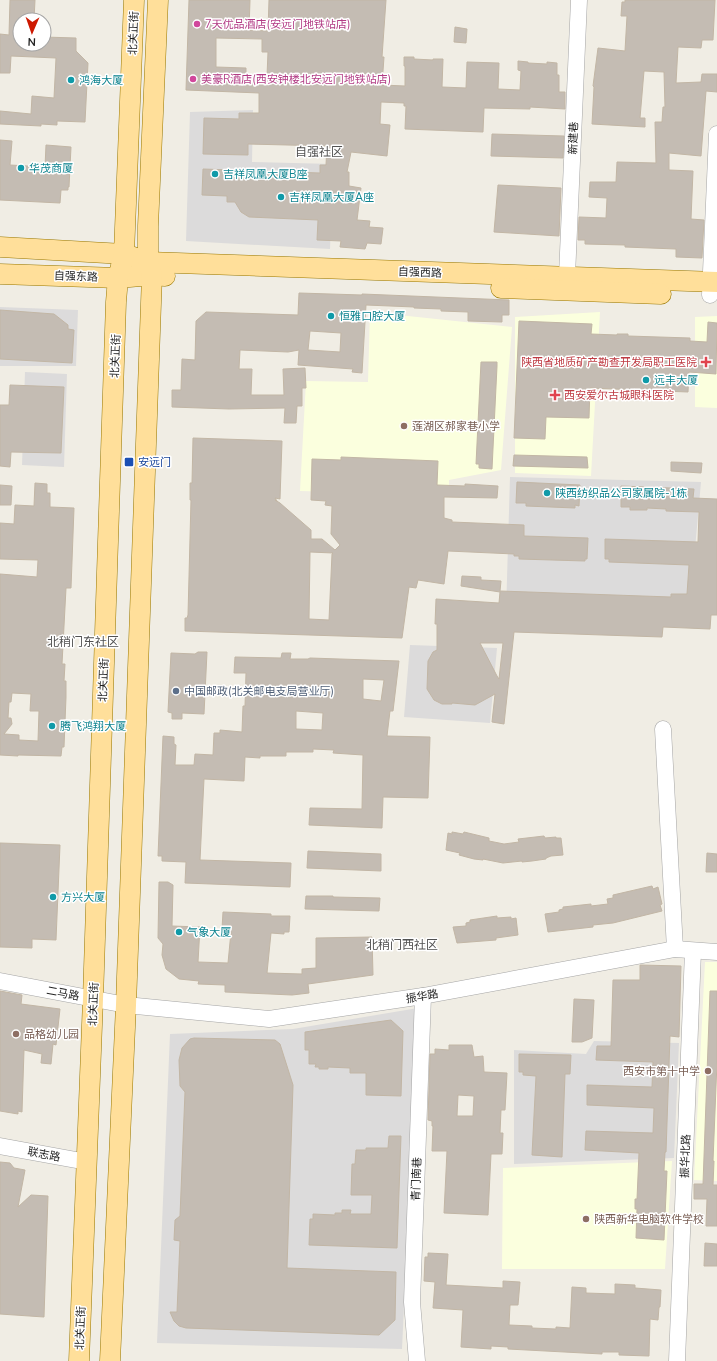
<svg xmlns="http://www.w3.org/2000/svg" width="717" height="1361" viewBox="0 0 717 1361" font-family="'Nunito Sans','Noto Sans SC',sans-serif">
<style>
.residential{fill:#dcdbdb}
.education{fill:#fbffde}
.building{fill:#c4bcb3;stroke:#c2b6a5;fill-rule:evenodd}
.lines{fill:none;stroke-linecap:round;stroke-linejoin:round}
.minor-casing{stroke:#a5a5a5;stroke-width:17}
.major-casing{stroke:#997800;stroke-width:21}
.minor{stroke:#fff;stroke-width:16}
.major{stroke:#ffdf9a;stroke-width:20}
.hotel-dot{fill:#d1479c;stroke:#fff;stroke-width:1.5}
.culture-dot{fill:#0f9aa8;stroke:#fff;stroke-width:1.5}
.health-dot{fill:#e0444e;stroke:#fff;stroke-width:1.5}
.education-dot{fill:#8d6e63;stroke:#fff;stroke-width:1.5}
.transit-dot{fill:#1a4fb4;stroke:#fff;stroke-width:1.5}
.service-dot{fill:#5c6f8a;stroke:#fff;stroke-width:1.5}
.labels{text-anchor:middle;stroke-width:3;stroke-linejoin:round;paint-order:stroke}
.hotel-label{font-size:11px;fill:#b23c85;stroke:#fff;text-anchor:start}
.street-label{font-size:11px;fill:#1e1e1e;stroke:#fff}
.culture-label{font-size:11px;fill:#0d838f;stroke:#fff;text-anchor:start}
.health-label{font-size:11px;fill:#be3a42;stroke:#fff;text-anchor:end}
.education-label{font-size:11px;fill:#785e54;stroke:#fff;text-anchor:start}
.transit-label{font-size:11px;fill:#164399;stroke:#fff;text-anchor:start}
.service-label{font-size:11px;fill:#4e5e75;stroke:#fff;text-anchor:start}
.neighbourhood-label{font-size:12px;fill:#515151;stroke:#fff}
</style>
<rect width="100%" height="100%" fill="#f0ede4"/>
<g class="residential">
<polygon points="253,110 252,162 333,164 330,249 186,241 190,112"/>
<polygon points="0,307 78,310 76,366 0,366"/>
<polygon points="25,372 67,374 64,467 22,465"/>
<polygon points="510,477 701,482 695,549 696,618 506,613"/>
<polygon points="410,645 497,648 490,723 404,717"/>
<polygon points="418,1008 402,1349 157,1343 170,1034 293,1029"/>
<polygon points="594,1041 679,1043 674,1158 514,1164 514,1050 586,1054"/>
</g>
<g class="education">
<polygon points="370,312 512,327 501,470 449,480 449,495 300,491 306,381 368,382"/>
<polygon points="600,312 591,476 515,473 515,317"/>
<polygon points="717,316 717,408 695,407 695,317"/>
<polygon points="705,962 717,962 717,1181 694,1180"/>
<polygon points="672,1161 665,1269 502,1269 503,1168"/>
</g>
<g class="building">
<polygon points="10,0 35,0 34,20 20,20 20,44 44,44 44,37 76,38 76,51 88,63 85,122 57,121 57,125 41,124 41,126 0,124 0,111 31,114 32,96 54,98 56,58 11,56 10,73 0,73 0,34 9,35"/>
<path d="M189,0H250L249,30L268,31L269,0H386L382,57H384L382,85L405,86V66H404V57H414V59L433,60V59H443L442,87L466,88L467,62L499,63L498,89L520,90L521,71L518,70V61L528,62V63L547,64V62L557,63V75H559V92H565V109L530,107V109L484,108L483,132L405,129L406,106H404V103L381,102L380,124L390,125L387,156L351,152L347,172H349V186L361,188L357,220L370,221L369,227L383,228L381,244L367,243L365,249L340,247L341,241L317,240L318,220L249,217L241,212L235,202H227V196L202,195L203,169L320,173V165H326L327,146L248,144V155L203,154L204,118L239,119V113H259V93L186,90ZM216,38L262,39V52H268L267,76L246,75V68L216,67Z"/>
<polygon points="625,0 715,0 713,40 702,40 701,48 678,47 676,83 701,82 702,74 717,74 717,92 706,91 701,156 669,153 669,170 693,171 691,219 704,220 702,258 676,257 676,249 625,247 625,245 585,244 585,240 578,240 579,217 606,218 607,198 589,197 590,182 616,182 617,162 656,163 655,122 662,122 663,107 665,107 664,72 644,71 640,118 645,118 645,127 592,124 594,87 593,86 598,48 625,51 627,16 621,16 622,2 625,2"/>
<polygon points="455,27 467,29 466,43 454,42"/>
<polygon points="492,134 564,136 563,158 491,156"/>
<polygon points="0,140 12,141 10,165 45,167 46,145 71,147 69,187 68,187 68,190 61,190 60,203 0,200"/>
<polygon points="498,185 561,188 559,236 494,232"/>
<path d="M299,293L362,295V294L509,300V315H502V322L468,321V312L441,311V309L414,308V307L366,305L362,373L352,372L353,369L298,365L299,350L288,352L240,350L239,369H252L251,395H284L283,369L305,368L306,388H302V406H297L296,423H284L285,408L229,409L172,407V390H181L182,359L195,360L196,321L206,312L298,315ZM310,331L341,333L340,352L308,350Z"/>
<polygon points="0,310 54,314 68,325 68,329 74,330 72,363 0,359"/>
<polygon points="519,321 592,324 591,334 617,335 617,334 628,334 628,336 690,338 690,341 707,342 708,322 717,323 716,374 689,372 688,392 590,388 589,418 546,417 545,439 514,438"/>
<polygon points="481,362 497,362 497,366 492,469 479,468 479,464 476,464"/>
<polygon points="10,385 64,387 61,453 11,452 10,467 0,466 0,405 9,405"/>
<path d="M193,438L282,441L280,499L275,498L277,501L275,500L280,503L311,530V539H322L335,550L340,545L331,534L332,506L325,505L326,501L311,500L312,459L341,460V457L438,461L437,485L465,486V484L498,486L497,498L444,497V518L452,520V522L524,525V536L588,538L587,559H585V561L519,559V556H514V554L448,551L444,584L418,580L416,588L409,587L402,638L185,631V618H187L188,615L191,500H190V483H192ZM310,552L333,553L332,554L329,620L309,619Z"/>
<polygon points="514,455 587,457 588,468 513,466"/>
<polygon points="671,462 702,463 701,473 671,471"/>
<polygon points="517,482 580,485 579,506 575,505 575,508 526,506 526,503 516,503"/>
<path d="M35,483L47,484V493H50V507L74,508L71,588H66L62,664H65L64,681H66V697L64,747H62L61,756L18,755V756L0,755V574L37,577L38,560L0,559V523L14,524L15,505L34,506ZM12,693L31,694L30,711H39L38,741L19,740V735L4,734L12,724L11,718H8L9,702H11Z"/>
<polygon points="0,485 12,486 11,505 0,505"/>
<path d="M621,486L694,489L693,498L717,499V615H711L710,629L663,627L662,637L514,632L504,724L492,722L495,694L475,705L452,703V704H442L434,700L427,689L428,661L433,652L437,650V624H435L436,599L499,603L500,592L461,586L462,576L481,577V580L501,581L500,591L671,597V594H687L689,565L609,562V559H605V539L698,542L699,512L666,511V509L647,508V510H630V507H621ZM480,643H503L499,679L497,676Z"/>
<polygon points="198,652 207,652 204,714 182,713 182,719 172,719 172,713 168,712 171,653 195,654"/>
<path d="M282,653H291L290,659H308L310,658L399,661L393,711H390L387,736L430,737L428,798L383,797L382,828L309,825L310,808L362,809L363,755L333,753L334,750L313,749V752H286V756H260V758L245,757L244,781L204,779L200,860L291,863L290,887L185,883L186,862L162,861V856H158L163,736L174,737V744L176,745L175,765H194L195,754L213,755L214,733H220V730L242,732L243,706H245L246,673H234L235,657L281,658ZM363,679L384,680L381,701L363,699ZM296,711L323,713L322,730L296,729Z"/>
<polygon points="452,832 463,834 464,832 489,838 489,841 504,844 519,842 518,839 544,836 545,838 556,837 556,838 561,838 563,855 551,856 546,858 546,859 532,861 522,862 522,861 503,863 483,859 483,860 474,859 459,855 460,853 446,850 448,833 452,834"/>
<polygon points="0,843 60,845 56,940 32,939 32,948 0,947"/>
<polygon points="308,851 381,854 381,871 307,868"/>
<polygon points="707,853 717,854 717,872 706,872"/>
<polygon points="159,882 168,882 173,885 172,926 200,927 198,962 228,963 231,932 226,932 227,929 222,929 223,912 271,914 271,916 290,916 289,932 284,932 284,934 271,933 267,973 302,974 302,969 316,968 316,938 372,937 373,975 308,984 309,993 292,995 225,992 225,985 198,984 199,981 179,979 166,969 162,955 163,944 158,938"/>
<polygon points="652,886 653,889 658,887 662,904 660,905 662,911 613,923 593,925 593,927 548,932 545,914 559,912 559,910 563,909 563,907 591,904 591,906 608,904 607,899 613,898 613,895"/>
<polygon points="306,896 333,896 333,897 380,898 379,911 305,909"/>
<polygon points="497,916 497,918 511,917 511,919 516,918 518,935 496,938 496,940 457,943 453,927 466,926 466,923 470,922 470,920"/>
<polygon points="640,965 681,966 679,1037 670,1036 666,1152 665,1152 664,1171 667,1171 664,1240 636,1238 637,1209 635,1209 635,1199 637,1199 639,1153 585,1150 586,1131 653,1133 654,1108 587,1105 587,1085 652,1087 653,1062 596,1060 597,1046 611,1046 613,980 640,980"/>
<polygon points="0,991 22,995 21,1004 60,1009 56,1045 53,1044 51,1064 41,1063 42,1054 24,1050 22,1112 18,1111 18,1114 0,1111"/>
<polygon points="710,991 717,991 717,1062 713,1161 714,1161 713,1185 717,1185 717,1226 706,1226 707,1199 694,1199 694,1184 703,1184"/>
<polygon points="574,999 594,1000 592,1038 582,1042 572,1042"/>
<polygon points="391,1020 403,1031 401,1096 366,1095 366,1073 350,1073 350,1068 328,1067 328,1069 319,1069 319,1067 315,1067 316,1064 309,1064 309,1050 305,1050 305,1032"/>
<polygon points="194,1038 275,1040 280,1044 293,1085 287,1268 396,1272 395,1320 379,1335 186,1328 179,1326 174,1321 170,1312 177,1312 180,1241 174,1240 175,1220 180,1216 185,1092 180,1086 179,1060 182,1048 190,1039"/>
<path d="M449,1045H472L474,1057L483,1056L484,1072L507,1073L505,1110H501L500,1133H503L502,1154H491L488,1215L444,1213L447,1151H432L433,1126H432V1121L428,1120L430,1054H435V1049L449,1050ZM458,1095L474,1096L473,1116H457Z"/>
<polygon points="519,1054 571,1055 570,1074 565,1074 562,1157 532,1155 536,1076 523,1075 523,1072 519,1072"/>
<polygon points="389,1136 401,1136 397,1248 309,1245 310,1219 313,1219 313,1214 335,1215 335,1213 342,1213 342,1210 351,1210 350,1214 371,1214 372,1195 351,1195 352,1164 355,1164 356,1150 366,1150 366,1148 388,1148"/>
<polygon points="0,1162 10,1163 14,1168 25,1170 18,1207 31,1195 48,1196 44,1317 0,1314"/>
<polygon points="705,1243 717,1244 717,1266 704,1266"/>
<polygon points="428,1253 448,1254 446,1285 503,1288 503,1281 520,1282 518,1305 510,1305 509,1325 532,1326 532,1328 556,1329 556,1327 570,1328 572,1287 586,1288 586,1293 615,1294 615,1284 635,1285 635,1288 661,1290 660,1307 659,1307 658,1320 650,1319 649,1356 619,1355 619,1352 602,1352 602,1354 508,1349 508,1347 491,1346 491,1349 461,1347 463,1310 433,1308 435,1282 424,1281 425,1257 428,1257"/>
</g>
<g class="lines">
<g class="minor-casing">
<g id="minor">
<polyline points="567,276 579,0"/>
<polyline points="710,295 717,134"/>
<polyline points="663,729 675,949"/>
<polyline points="0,981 126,1005 269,1019 423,996 675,949 717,952"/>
<polyline points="0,1146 87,1162"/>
<polyline points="417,1361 412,1302 423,996"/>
<polyline points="677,1361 693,951"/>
</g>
</g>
<g class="major-casing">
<g id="major">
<polyline points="0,247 124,254 148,262 717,282"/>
<polyline points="0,274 118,278 152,275 165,276"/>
<polyline points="501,288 661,294"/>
<polyline points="79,1361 93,999 109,511 116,302 118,278 124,254 134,0"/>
<polyline points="110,1361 126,1005 152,275 148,262 148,226 158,0"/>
</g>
</g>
<use href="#minor" class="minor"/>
<use href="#major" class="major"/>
</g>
<g class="hotel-dot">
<circle cx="197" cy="24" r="4"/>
<circle cx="193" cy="79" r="4"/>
</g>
<g class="culture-dot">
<circle cx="71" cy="80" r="4"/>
<circle cx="21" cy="168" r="4"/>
<circle cx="215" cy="174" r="4"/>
<circle cx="281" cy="197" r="4"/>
<circle cx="331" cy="316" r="4"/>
<circle cx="646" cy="380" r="4"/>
<circle cx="547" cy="493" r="4"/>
<circle cx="52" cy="726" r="4"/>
<circle cx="53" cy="897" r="4"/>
<circle cx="179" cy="932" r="4"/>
</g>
<g class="health-dot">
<path d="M704 356h4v4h4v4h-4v4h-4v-4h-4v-4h4z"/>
<path d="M553 389h4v4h4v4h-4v4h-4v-4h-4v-4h4z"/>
</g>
<g class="education-dot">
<circle cx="404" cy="426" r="4"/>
<circle cx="16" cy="1034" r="4"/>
<circle cx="708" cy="1071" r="4"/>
<circle cx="586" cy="1219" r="4"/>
</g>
<rect class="transit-dot" x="124" y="457" width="10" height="10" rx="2"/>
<circle class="service-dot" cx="176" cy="691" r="4"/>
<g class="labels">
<g class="hotel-label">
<text x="205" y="28">7天优品酒店(安远门地铁站店)</text>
<text x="201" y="83">美豪R酒店(西安钟楼北安远门地铁站店)</text>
</g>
<g class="street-label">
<text transform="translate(133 33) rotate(-88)" y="4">北关正街</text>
<text transform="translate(573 138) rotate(-88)" y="4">新建巷</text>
<text transform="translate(420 272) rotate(2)" y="4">自强西路</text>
<text transform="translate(76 276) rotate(2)" y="4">自强东路</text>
<text transform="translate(115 356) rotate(-88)" y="4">北关正街</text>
<text transform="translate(103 680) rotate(-88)" y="4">北关正街</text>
<text transform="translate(63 993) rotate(11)" y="4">二马路</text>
<text transform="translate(422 996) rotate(-10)" y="4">振华路</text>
<text transform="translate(93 1004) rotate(-88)" y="4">北关正街</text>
<text transform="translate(44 1154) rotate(11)" y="4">联志路</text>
<text transform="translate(685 1156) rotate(-88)" y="4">振华北路</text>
<text transform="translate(416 1179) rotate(-88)" y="4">青门南巷</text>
<text transform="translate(80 1328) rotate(-88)" y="4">北关正街</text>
</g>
<g class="culture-label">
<text x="79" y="84">鸿海大厦</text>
<text x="29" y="172">华茂商厦</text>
<text x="223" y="178">吉祥凤凰大厦B座</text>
<text x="289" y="201">吉祥凤凰大厦A座</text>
<text x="339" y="320">恒雅口腔大厦</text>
<text x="654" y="384">远丰大厦</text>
<text x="555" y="497">陕西纺织品公司家属院-1栋</text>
<text x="60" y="730">腾飞鸿翔大厦</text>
<text x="61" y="901">方兴大厦</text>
<text x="187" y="936">气象大厦</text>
</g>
<g class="health-label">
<text x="697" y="366">陕西省地质矿产勘查开发局职工医院</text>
<text x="564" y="399" text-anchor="start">西安爱尔古城眼科医院</text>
</g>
<g class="education-label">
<text x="412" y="430">莲湖区郝家巷小学</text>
<text x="24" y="1038">品格幼儿园</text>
<text x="700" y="1075" text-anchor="end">西安市第十中学</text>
<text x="594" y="1223">陕西新华电脑软件学校</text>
</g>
<g class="transit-label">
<text x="138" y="466">安远门</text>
</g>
<g class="service-label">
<text x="184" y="695">中国邮政(北关邮电支局营业厅)</text>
</g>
<g class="neighbourhood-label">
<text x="319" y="156">自强社区</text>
<text x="83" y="646">北稍门东社区</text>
<text x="402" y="949">北稍门西社区</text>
</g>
</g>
<g transform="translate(32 32) rotate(182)"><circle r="19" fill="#ffffff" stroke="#a5a5a5"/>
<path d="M0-3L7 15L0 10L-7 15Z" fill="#cd1800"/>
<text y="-6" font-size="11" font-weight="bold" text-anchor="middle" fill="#1e1e1e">N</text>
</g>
</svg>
